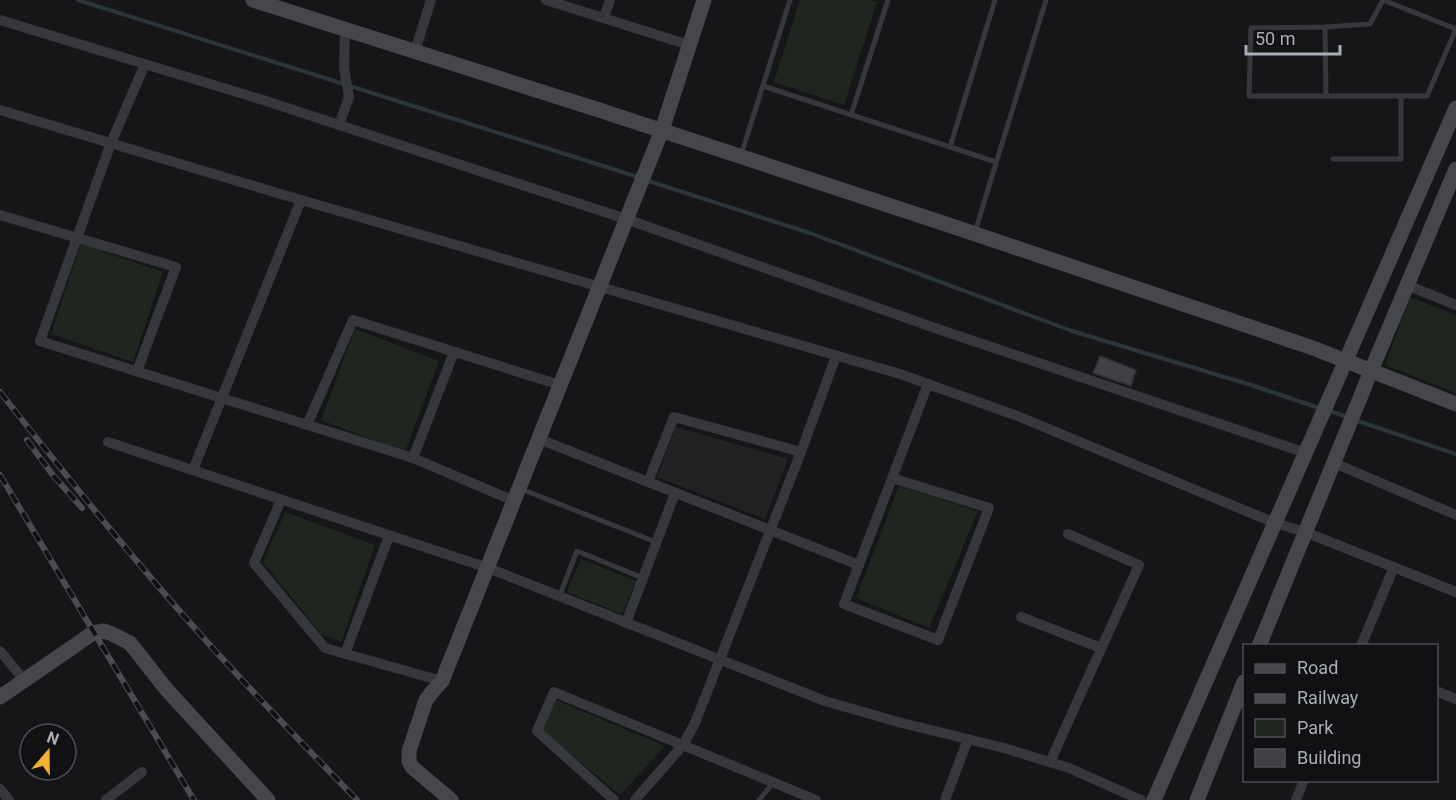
<svg xmlns="http://www.w3.org/2000/svg" width="1456" height="800" viewBox="0 0 1456 800" font-family="Roboto,sans-serif">
<style>
.built{fill:#222225}
.green{fill:#1e261f}
.lines{fill:none;stroke-linecap:round;stroke-linejoin:round}
.stream{stroke:#2c353c;stroke-width:4}
.building{fill:#404145;stroke:#303034;stroke-width:1.5}
.lane{stroke:#37383d;stroke-width:5}
.street{stroke:#37383d;stroke-width:10}
.secondary{stroke:#45474d;stroke-width:15}
.rail-casing{stroke:#4a4c52;stroke-width:6}
.rail{stroke:#111113;stroke-width:4;stroke-dasharray:11;stroke-linecap:butt}
</style>
<rect width="100%" height="100%" fill="#161618"/>
<polygon class="built" points="676,427 788,459 765,519 657,477"/>
<g class="green">
<polygon points="800,0 870,0 877,2 844,105 774,82"/>
<polygon points="81,244 163,272 133,362 51,334"/>
<polygon points="1410,297 1456,315 1456,393 1385,365"/>
<polygon points="355,329 439,361 405,452 321,420"/>
<polygon points="899,486 978,511 929,628 856,598"/>
<polygon points="285,512 375,545 341,642 321,634 263,562"/>
<polygon points="581,559 636,581 622,614 567,592"/>
<polygon points="556,700 665,746 620,795 541,730"/>
</g>
<g class="lines">
<g class="stream">
<polyline points="78,0 638,177"/>
<polyline points="645,180 810,233 1072,331 1251,385 1319,408"/>
<polyline points="1329,411 1348,417"/>
<polyline points="1355,420 1456,454"/>
</g>
</g>
<polygon class="building" points="1100,356 1136,370 1131,386 1093,373"/>
<g class="lines">
<g class="lane">
<polyline points="1325,27 1326,96"/>
<polyline points="1456,29 1427,96 1249,96 1251,28 1325,27 1370,24 1383,0 1456,29"/>
<polyline points="763,86 996,162"/>
<polyline points="851,115 888,0"/>
<polyline points="950,147 995,0"/>
<polyline points="741,155 790,0"/>
<polyline points="1333,159 1401,159 1401,96"/>
<polyline points="975,232 1046,0"/>
<polyline points="521,489 656,542"/>
<polyline points="559,597 577,551 643,578"/>
<polyline points="759,800 773,783"/>
</g>
<g class="street">
<polyline points="546,0 689,45"/>
<polyline points="604,18 610,0"/>
<polyline points="0,20 263,100 626,219 935,328 1306,453"/>
<polyline points="415,51 431,0"/>
<polyline points="145,64 111,143 40,341 413,458 514,501"/>
<polyline points="0,110 284,195 900,374 1020,417 1275,523 1305,532 1456,592"/>
<polyline points="339,125 349,97 344,68 345,29"/>
<polyline points="0,215 176,267 137,371"/>
<polyline points="1407,285 1456,305"/>
<polyline points="307,425 353,320 560,385"/>
<polyline points="539,439 859,565"/>
<polyline points="108,442 488,568 825,701 898,722 1004,748 1069,768 1141,800"/>
<polyline points="413,458 454,352"/>
<polyline points="1334,463 1456,515"/>
<polyline points="193,470 301,200"/>
<polyline points="892,478 989,508 938,640 844,604 928,384"/>
<polyline points="648,482 674,417 801,452"/>
<polyline points="281,500 254,563 325,648 442,681"/>
<polyline points="1021,617 1101,648"/>
<polyline points="626,623 675,493"/>
<polyline points="1361,646 1394,567"/>
<polyline points="0,651 24,680"/>
<polyline points="345,654 389,536"/>
<polyline points="1436,691 1456,699"/>
<polyline points="1050,762 1139,565 1068,534"/>
<polyline points="0,789 9,800"/>
<polyline points="106,800 142,772"/>
<polyline points="614,800 537,731 554,692 816,800"/>
<polyline points="635,800 683,745 695,723 801,452 836,356"/>
<polyline points="945,800 968,739"/>
<polyline points="1296,800 1304,780"/>
</g>
<g class="secondary">
<polyline points="253,0 599,110 949,225 1313,348 1456,404"/>
<polyline points="1259,646 1371,371 1456,169"/>
<polyline points="0,697 93,633 104,631 112,634 130,643 167,690 268,800"/>
<polyline points="451,800 412,767 409,761 409,751 426,700 432,692 442,681 662,130 704,0"/>
<polyline points="1154,800 1456,108"/>
<polyline points="1197,800 1244,682"/>
</g>
<g class="rail-casing">
<g id="rail">
<path d="M0,392C65,474 130,556 200,634C251,691 304,745 357,800"/>
<polyline points="27,440 52,474 82,508"/>
<polyline points="0,475 194,800"/>
</g>
</g>
<use href="#rail" class="rail"/>
</g>
<rect x="1243" y="644" width="195" height="138" fill="#111113" stroke="#4d4f55" stroke-width="1.5"/>
<rect x="1255" y="664" width="30" height="9" fill="#45474d" stroke="#4d4f55" stroke-width="1.5"/>
<text x="1297" y="674" font-size="18" fill="#a8adb8">Road</text>
<rect x="1255" y="694" width="30" height="9" fill="#4a4c52" stroke="#4d4f55" stroke-width="1.5"/>
<text x="1297" y="704" font-size="18" fill="#a8adb8">Railway</text>
<rect x="1255" y="719" width="30" height="18" fill="#1e261f" stroke="#4d4f55" stroke-width="1.5"/>
<text x="1297" y="734" font-size="18" fill="#a8adb8">Park</text>
<rect x="1255" y="749" width="30" height="18" fill="#404145" stroke="#4d4f55" stroke-width="1.5"/>
<text x="1297" y="764" font-size="18" fill="#a8adb8">Building</text>
<g transform="translate(48 752) rotate(20)"><circle r="28" fill="#111113" stroke="#4d4f55" stroke-width="1.5"/>
<path d="M0-4.5L10 22L0 15L-10 22Z" fill="#f2b134"/>
<text y="-9" font-size="16" font-weight="bold" text-anchor="middle" fill="#a8adb8">N</text>
</g>
<path d="M1246 45v9h94v-9" fill="none" stroke="#a8adb8" stroke-width="3"/>
<text x="1255" y="45" font-size="18" fill="#a8adb8" stroke="#111113" stroke-width="4.5" paint-order="stroke">50 m</text>
</svg>
